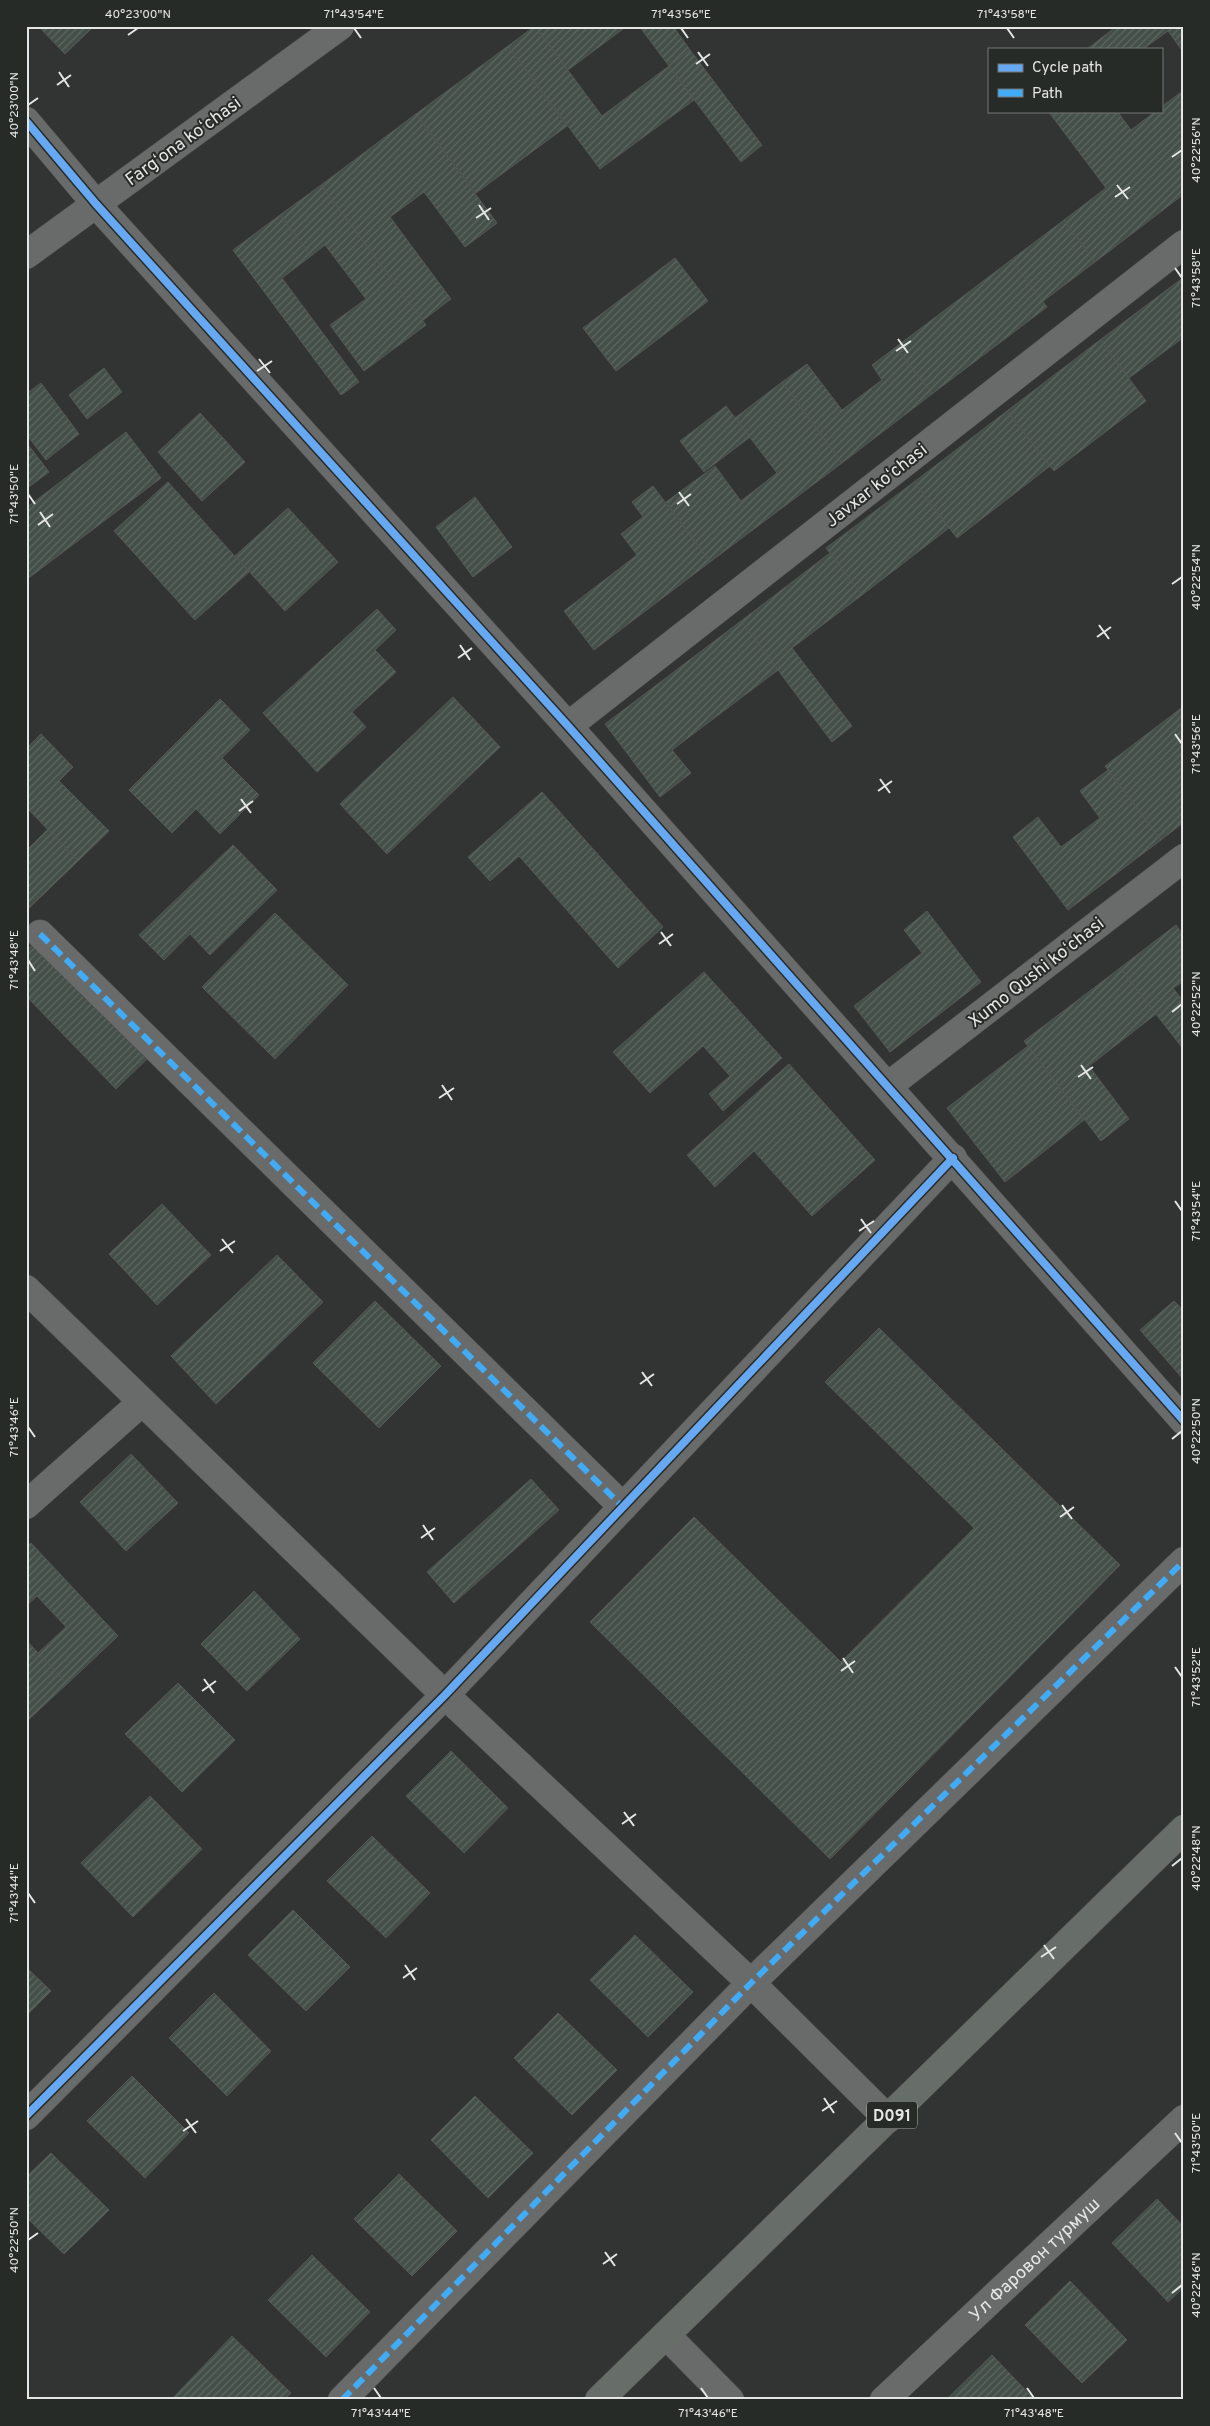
<svg xmlns="http://www.w3.org/2000/svg" width="1210" height="2426" viewBox="0 0 1210 2426" font-family="Overpass,sans-serif">
<style>
.building{fill:url(#building-hatch);stroke:#555755}
.lines{fill:none;stroke-linecap:round;stroke-linejoin:round}
.minor-casing{stroke:#4f504f;stroke-width:29}
.major-casing{stroke:#4f504f;stroke-width:29}
.minor{stroke:#696b6a;stroke-width:28}
.major{stroke:#676e69;stroke-width:28}
.quiet{stroke:#42abf6;stroke-width:6;stroke-dasharray:12 6;stroke-linecap:butt}
.cycleway-casing{stroke:#272b28;stroke-width:11}
.cycleway{stroke:#66a8f1;stroke-width:8}
.ticks{fill:none;stroke:#e4e7e5;stroke-width:2}
.labels{text-anchor:middle;stroke-width:4;stroke-linejoin:round;paint-order:stroke}
.shield{fill:#272b28;stroke:#abafac;stroke-width:1}
.shield-label{font-size:16px;font-weight:bold;fill:#e4e7e5}
.street-label{font-size:18px;fill:#e4e7e5;stroke:#272b28}
.neatline{fill:none;stroke:#e4e7e5;stroke-width:2}
.ticks-label{font-size:12px;text-anchor:middle;fill:#e4e7e5}
</style>
<defs>
<pattern id="building-hatch" width="6" height="6" patternUnits="userSpaceOnUse" patternTransform="scale(1.25)"><rect width="6" height="6" fill="#434f48"/><path d="M-1 1l2-2M0 6l6-6M5 7l2-2" fill="none" stroke="#5e6862"/></pattern>
</defs>
<rect width="100%" height="100%" fill="#323433"/>
<g class="building">
<polygon points="38,26 94,26 65,54"/>
<polygon points="535,26 602,116 669,66 694,100 600,169 508,46"/>
<polygon points="535,26 627,26 568,70"/>
<polygon points="639,26 673,26 690,50 669,66"/>
<polygon points="1117,26 1184,26 1184,53 1168,31 1143,49 1087,49"/>
<polygon points="508,46 567,126 476,193 416,114"/>
<polygon points="690,50 762,145 741,162 669,66"/>
<polygon points="1184,90 1184,194 1095,262 1064,220 1106,188 1048,111 1117,111 1131,130 1156,111 1161,111 1161,107"/>
<polygon points="416,114 497,223 465,247 424,192 390,217 451,299 422,321 321,185"/>
<polygon points="321,185 426,325 364,371 330,325 366,299 325,245 311,256 280,215"/>
<polygon points="280,215 311,256 282,278 359,382 341,395 233,250"/>
<polygon points="1064,220 1095,262 1042,302 1011,260"/>
<polygon points="675,258 708,301 616,371 583,328"/>
<polygon points="1011,260 1047,307 932,394 896,347"/>
<polygon points="1184,277 1184,337 1129,378 1100,340"/>
<polygon points="1100,340 1146,401 1054,471 1007,411"/>
<polygon points="896,347 932,394 842,463 782,382 807,364 842,410 882,380 872,365"/>
<polygon points="104,368 122,392 87,419 69,395"/>
<polygon points="782,382 842,463 710,562 666,502 715,466 741,501 777,473 735,418"/>
<polygon points="41,383 79,434 46,460 26,434 26,394"/>
<polygon points="726,406 750,437 704,472 680,441"/>
<polygon points="1007,411 1050,466 957,538 914,482"/>
<polygon points="200,413 245,462 202,501 158,452"/>
<polygon points="126,432 161,478 26,580 26,508"/>
<polygon points="26,442 49,472 26,489"/>
<polygon points="168,482 249,572 195,620 114,531"/>
<polygon points="914,482 949,528 862,595 826,548"/>
<polygon points="653,486 710,562 594,650 564,611 637,555 621,534 643,517 632,502"/>
<polygon points="475,497 512,547 473,577 436,527"/>
<polygon points="288,508 338,562 285,611 235,556"/>
<polygon points="830,553 862,595 792,648 852,726 832,742 741,621"/>
<polygon points="377,609 396,630 375,650 396,672 352,712 366,727 317,772 263,713"/>
<polygon points="741,621 778,670 672,750 691,773 660,797 605,724"/>
<polygon points="453,697 500,747 387,854 340,804"/>
<polygon points="220,699 250,730 222,758 259,795 220,834 196,809 172,833 129,790"/>
<polygon points="1184,706 1184,822 1161,840 1105,766"/>
<polygon points="41,734 73,767 59,781 109,831 78,861 26,807 26,749"/>
<polygon points="1108,770 1161,840 1068,910 1013,837 1038,817 1061,847 1100,818 1080,791"/>
<polygon points="542,792 663,927 618,968 519,856 490,881 468,857"/>
<polygon points="48,829 78,861 26,911 26,851"/>
<polygon points="233,845 277,890 210,955 190,934 164,960 139,935"/>
<polygon points="927,911 981,982 890,1052 854,1006 922,953 904,930"/>
<polygon points="275,913 348,985 275,1059 202,987"/>
<polygon points="1176,925 1184,936 1184,981 1173,988 1184,1002 1184,1050 1120,968"/>
<polygon points="34,943 147,1059 116,1089 26,996 26,951"/>
<polygon points="1120,968 1156,1014 1089,1066 1129,1119 1101,1141 1024,1041"/>
<polygon points="704,972 782,1058 723,1111 709,1094 730,1076 703,1046 650,1093 613,1052"/>
<polygon points="1028,1046 1084,1120 1005,1182 947,1108"/>
<polygon points="789,1064 875,1160 812,1216 754,1151 715,1187 687,1155"/>
<polygon points="162,1204 211,1255 157,1305 109,1254"/>
<polygon points="277,1255 323,1302 216,1404 171,1356"/>
<polygon points="375,1301 441,1366 379,1428 313,1363"/>
<polygon points="1174,1301 1184,1311 1184,1380 1140,1330"/>
<polygon points="879,1328 1120,1565 830,1859 590,1622 694,1517 841,1662 974,1528 825,1382"/>
<polygon points="131,1454 178,1503 126,1551 80,1502"/>
<polygon points="531,1479 559,1510 454,1603 427,1572"/>
<polygon points="31,1543 118,1636 67,1684 38,1653 66,1627 37,1596 26,1606 26,1547"/>
<polygon points="254,1591 300,1639 247,1691 201,1644"/>
<polygon points="26,1640 67,1684 26,1722"/>
<polygon points="178,1683 235,1740 182,1792 125,1734"/>
<polygon points="451,1751 508,1808 464,1853 406,1796"/>
<polygon points="150,1796 202,1849 133,1917 81,1863"/>
<polygon points="372,1836 430,1893 386,1938 327,1881"/>
<polygon points="293,1910 350,1967 306,2011 248,1955"/>
<polygon points="635,1935 693,1992 648,2037 590,1980"/>
<polygon points="26,1967 51,1991 26,2016"/>
<polygon points="214,1993 271,2051 227,2096 169,2038"/>
<polygon points="558,2013 617,2070 572,2115 514,2058"/>
<polygon points="132,2076 189,2133 145,2178 87,2121"/>
<polygon points="475,2096 533,2153 488,2198 431,2140"/>
<polygon points="51,2153 109,2210 64,2254 26,2217 26,2177"/>
<polygon points="399,2174 457,2231 412,2276 354,2219"/>
<polygon points="1157,2199 1184,2227 1184,2287 1168,2302 1112,2243"/>
<polygon points="312,2255 370,2312 326,2357 268,2300"/>
<polygon points="1070,2281 1127,2340 1082,2383 1025,2325"/>
<polygon points="232,2336 291,2393 284,2400 171,2400"/>
<polygon points="992,2355 1035,2400 947,2400 947,2399"/>
</g>
<g class="lines">
<g class="minor-casing">
<g id="minor">
<polyline points="26,121 96,204 568,726 1184,1421"/>
<polyline points="26,255 340,26"/>
<polyline points="568,726 1184,244"/>
<polyline points="40,934 623,1507"/>
<polyline points="888,1086 1184,858"/>
<polyline points="26,1289 445,1695 751,1983 888,2119"/>
<polyline points="26,1505 142,1402"/>
<polyline points="26,2116 445,1695 953,1158"/>
<polyline points="666,2335 730,2400"/>
<polyline points="342,2400 751,1983 1184,1561"/>
<path id="s1" d="M884,2400L1184,2119"/>
</g>
</g>
<g class="major-casing">
<polyline id="major" points="599,2400 1184,1829"/>
</g>
<use href="#minor" class="minor"/>
<use href="#major" class="major"/>
<g class="quiet">
<polyline points="40,934 623,1507"/>
<polyline points="342,2400 751,1983 1184,1561"/>
</g>
<g class="cycleway-casing">
<g id="cycleway">
<polyline points="26,121 96,204 568,726 1184,1421"/>
<polyline points="26,2116 445,1695 953,1158"/>
</g>
</g>
<use href="#cycleway" class="cycleway"/>
</g>
<path class="ticks" d="M354,28L361,38M681,28L688,38M1007,28L1014,38M128,35L138,28M698,52L708,66M696,64L710,54M59,72L69,87M57,85L71,75M28,105L38,98M1172,157L1182,150M1117,185L1128,199M1115,197L1130,187M479,205L489,220M476,218L491,208M1175,268L1182,278M898,339L908,353M896,351L911,341M259,359L270,373M257,371L272,361M679,492L689,506M28,494L35,504M677,504L691,494M40,512L50,527M38,525L53,514M1172,584L1182,577M1099,625L1109,639M1097,637L1111,627M460,645L470,660M458,658L472,648M1175,734L1182,744M880,779L890,793M878,791L892,781M241,799L251,813M239,811L253,801M661,932L671,946M659,944L673,934M28,960L35,971M1172,1012L1182,1004M1081,1065L1091,1079M1078,1077L1093,1067M442,1085L452,1100M439,1098L454,1088M1175,1201L1182,1211M861,1219L871,1233M859,1231L874,1221M222,1239L233,1253M220,1251L235,1241M642,1372L652,1386M640,1384L654,1374M28,1427L35,1437M1172,1439L1182,1431M1062,1505L1072,1519M1060,1517L1074,1507M423,1525L433,1540M421,1538L435,1528M843,1658L853,1673M1175,1667L1182,1677M841,1671L855,1661M204,1679L214,1693M202,1691L216,1681M624,1812L634,1826M622,1824L636,1814M1172,1866L1182,1858M28,1893L35,1903M1044,1945L1054,1959M1041,1957L1056,1947M405,1965L415,1980M403,1978L417,1968M824,2098L834,2113M822,2111L837,2101M186,2119L196,2133M183,2131L198,2121M1175,2133L1182,2143M28,2240L38,2233M605,2252L615,2266M603,2264L617,2254M1172,2293L1182,2285M374,2388L381,2398M701,2388L708,2398M1027,2388L1034,2398"/>
<g class="labels">
<rect class="shield" x="867" y="2101.5" width="50" height="27" rx="4"/>
<g class="shield-label">
<text x="892" y="2121">D091</text>
</g>
<g class="street-label">
<text transform="translate(183 141) rotate(-36)" y="6">Fargʻona koʻchasi</text>
<text transform="translate(876 485) rotate(-38)" y="6">Javxar koʻchasi</text>
<text transform="translate(1036 972) rotate(-38)" y="6">Xumo Qushi koʻchasi</text>
<text dy="6" stroke="none"><textPath href="#s1" startOffset="206">Ул Фаровон турмуш</textPath></text>
</g>
</g>
<rect width="1210" height="2426" fill="none" stroke="#272b28" stroke-width="55"/>
<rect x="988" y="48" width="175" height="65" fill="#272b28" stroke="#737674"/>
<rect x="998" y="64" width="25" height="8" fill="#66a8f1" stroke="#737674"/>
<text x="1032" y="72" font-size="15" fill="#e4e7e5">Cycle path</text>
<rect x="998" y="89" width="25" height="8" fill="#42abf6" stroke="#737674"/>
<text x="1032" y="98" font-size="15" fill="#e4e7e5">Path</text>
<rect x="28" y="28" width="1154" height="2370" class="neatline"/>
<g class="ticks-label">
<text x="138" y="18">40°23'00"N</text>
<text x="354" y="18">71°43'54"E</text>
<text x="681" y="18">71°43'56"E</text>
<text x="1007" y="18">71°43'58"E</text>
<text transform="translate(14 105) rotate(-90)" y="4">40°23'00"N</text>
<text transform="translate(1196 150) rotate(-90)" y="4">40°22'56"N</text>
<text transform="translate(1196 278) rotate(-90)" y="4">71°43'58"E</text>
<text transform="translate(14 494) rotate(-90)" y="4">71°43'50"E</text>
<text transform="translate(1196 577) rotate(-90)" y="4">40°22'54"N</text>
<text transform="translate(1196 744) rotate(-90)" y="4">71°43'56"E</text>
<text transform="translate(14 960) rotate(-90)" y="4">71°43'48"E</text>
<text transform="translate(1196 1004) rotate(-90)" y="4">40°22'52"N</text>
<text transform="translate(1196 1211) rotate(-90)" y="4">71°43'54"E</text>
<text transform="translate(14 1427) rotate(-90)" y="4">71°43'46"E</text>
<text transform="translate(1196 1431) rotate(-90)" y="4">40°22'50"N</text>
<text transform="translate(1196 1677) rotate(-90)" y="4">71°43'52"E</text>
<text transform="translate(1196 1858) rotate(-90)" y="4">40°22'48"N</text>
<text transform="translate(14 1893) rotate(-90)" y="4">71°43'44"E</text>
<text transform="translate(1196 2143) rotate(-90)" y="4">71°43'50"E</text>
<text transform="translate(14 2240) rotate(-90)" y="4">40°22'50"N</text>
<text transform="translate(1196 2285) rotate(-90)" y="4">40°22'46"N</text>
<text x="381" y="2417">71°43'44"E</text>
<text x="708" y="2417">71°43'46"E</text>
<text x="1034" y="2417">71°43'48"E</text>
</g>
</svg>
